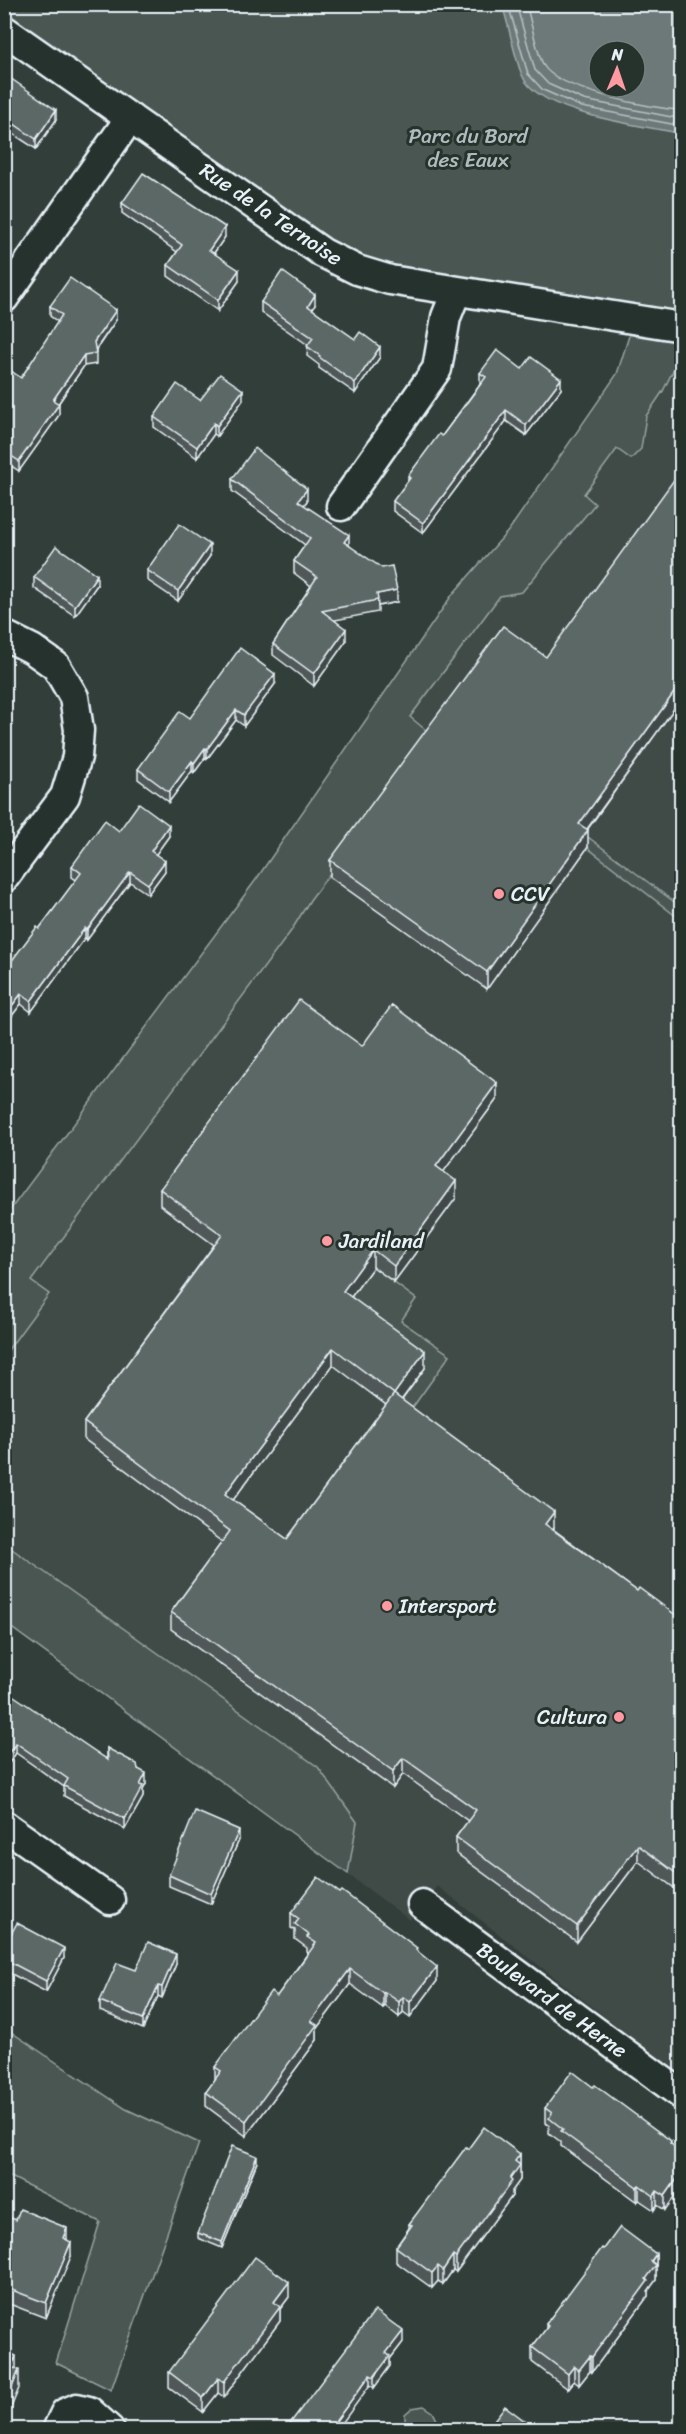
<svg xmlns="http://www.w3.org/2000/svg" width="686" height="2434" viewBox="0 0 686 2434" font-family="Sriracha,sans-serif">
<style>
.built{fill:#3f4b46}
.green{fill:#495651;stroke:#98a4a4;stroke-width:1.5;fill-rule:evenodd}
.water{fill:#6d7978;stroke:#9ea9ab;stroke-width:1.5;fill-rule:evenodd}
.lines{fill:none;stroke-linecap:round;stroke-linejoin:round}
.shore{stroke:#b7c1c5;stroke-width:1.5}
.minor-casing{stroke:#e8f1f8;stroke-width:33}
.minor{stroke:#26332d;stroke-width:28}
.wall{fill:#4f5957;stroke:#e8f1f8;stroke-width:1.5;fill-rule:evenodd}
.shaded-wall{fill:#404947;stroke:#e8f1f8;stroke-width:1.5}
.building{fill:#5c6865;stroke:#e8f1f8;stroke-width:1.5;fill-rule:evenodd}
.poi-dot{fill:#ff9aa2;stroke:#26332d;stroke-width:2}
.labels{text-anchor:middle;stroke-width:6;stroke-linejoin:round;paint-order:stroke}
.park-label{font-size:21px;fill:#b0bbbe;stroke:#26332d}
.street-label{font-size:21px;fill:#e8f1f8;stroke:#26332d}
.poi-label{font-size:21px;fill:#e8f1f8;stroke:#26332d;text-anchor:start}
</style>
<rect width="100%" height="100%" fill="#323e39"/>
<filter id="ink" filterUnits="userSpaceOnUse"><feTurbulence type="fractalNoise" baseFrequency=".0167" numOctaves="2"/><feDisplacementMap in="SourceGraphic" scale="12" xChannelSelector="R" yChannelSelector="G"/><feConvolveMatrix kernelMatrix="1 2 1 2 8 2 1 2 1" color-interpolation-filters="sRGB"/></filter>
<g filter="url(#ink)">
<polygon class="built" points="634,319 681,327 681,2076 437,1886 410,1920 5,1623 4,1218 255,881 452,595 509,530 617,374"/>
<g class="green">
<path d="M5,5H681V354L663,391L646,416L641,449L631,459L617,449L584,494L595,504L522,592L500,596L410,717L433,736L310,900L291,931L31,1281L49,1294L5,1354L4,1218L255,881L452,595L509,530L617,374L634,320L390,280L5,30ZM599,51H635V87H599Z"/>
<polygon points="580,831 681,907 681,920 575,838"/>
<polygon points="373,1267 416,1299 401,1321 450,1355 405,1418 343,1308"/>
<polygon points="5,1544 318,1767 357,1822 348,1874 5,1623"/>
<polygon points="5,2028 126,2109 199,2143 111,2390 56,2363 100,2222 5,2174"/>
<polygon points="424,2406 433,2412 437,2420 434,2429 405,2429 405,2414 412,2408"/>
</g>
<path class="water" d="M502,5H681V132H673C637,125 537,113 522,75C513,53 510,28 502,5ZM599,51H635V87H599Z"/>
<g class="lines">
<g class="shore">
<polyline points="508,4 528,74 543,90 582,107 682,126"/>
<polyline points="516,4 535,70 548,84 584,100 682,119"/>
<path d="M526,4C531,20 537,55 544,66C557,89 655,110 682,110"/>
</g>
<g class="minor-casing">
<g id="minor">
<polyline points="4,30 323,253 357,270 390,280 682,327"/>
<polyline points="4,298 130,118"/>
<polyline points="341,506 437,369 446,317 456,292"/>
<polyline points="4,635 32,649 56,666 74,697 79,730 77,757 65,796 4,878"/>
<polyline points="4,1825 110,1900"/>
<polyline points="422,1904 682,2095"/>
<polyline points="57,2430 65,2413 77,2408 89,2411 110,2430"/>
</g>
</g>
<use href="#minor" class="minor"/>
</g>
<g class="wall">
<polygon points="4,79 56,120 36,149 4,128"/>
<polygon points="122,203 225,237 214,253 239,281 218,311 168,276 168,265 177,252 122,213"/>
<polygon points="261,302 315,305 312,309 380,357 355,393 319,368 319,365 307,356 308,345 261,312"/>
<polygon points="50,306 116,320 96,350 96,364 84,366 58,404 59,415 19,471 4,461 4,416 6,413 4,412 4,371 21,378 58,322 50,316"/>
<polygon points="522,369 561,389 526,435 506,421 423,533 393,511 393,501 408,481 408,476 442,436 480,384 480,373"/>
<polygon points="200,400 243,400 217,436 214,434 197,458 154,427 154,417"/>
<polygon points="232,479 307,501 304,505 349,545 397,602 378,606 378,612 335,620 346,641 314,686 273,655 273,644 311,586 294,573 294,561 305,545 232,491"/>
<polygon points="210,556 178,601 147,580 147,570"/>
<polygon points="34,577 97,585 75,616 34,588"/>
<polygon points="546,657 681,699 587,830 588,847 487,989 330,877 330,860"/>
<polygon points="275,684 244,726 236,720 207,759 205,758 194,773 192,771 169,802 138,779 138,769 190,718"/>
<polygon points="119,831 169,836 156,854 165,871 148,894 130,882 87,940 85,938 31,1012 21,1004 4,1026 39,929 76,880 72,877 72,866"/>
<path d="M362,1046L497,1099L443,1172L456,1198L394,1282L373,1267L351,1297L425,1368L402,1400L554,1528L553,1529L637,1591L681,1619V1893L638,1861L577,1942L456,1853V1837L468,1821L403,1774L393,1788L171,1629V1612L222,1542L84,1439V1422L214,1245L160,1205V1189ZM333,1365L386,1405L287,1539L233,1500Z"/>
<polygon points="4,1710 107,1759 107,1748 138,1769 146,1784 143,1790 143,1797 125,1829 64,1796 64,1787 16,1753 4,1770"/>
<polygon points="239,1840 211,1904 169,1886 169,1875"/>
<polygon points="291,1913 417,1951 437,1981 410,2017 403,2012 399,2017 385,2006 383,2008 350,1984 317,2028 317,2040 246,2136 206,2106 206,2092 215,2080 215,2067 277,1996 308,1953 307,1952 307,1948 295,1939 295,1930 291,1928"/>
<polygon points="4,1947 64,1958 46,1992 4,1970"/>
<polygon points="176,1964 162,1998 158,1996 143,2029 100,2011 100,2001 136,1970"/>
<polygon points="593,2087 671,2141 665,2210 657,2205 654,2210 639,2200 637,2202 561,2146 561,2142 549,2133 549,2125 545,2123 545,2108"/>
<polygon points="468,2149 520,2154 520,2180 512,2191 512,2196 456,2272 453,2270 443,2284 438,2281 432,2288 396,2262 396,2247 409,2228 409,2224"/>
<polygon points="257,2162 222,2248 198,2238 198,2233"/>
<polygon points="4,2228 67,2240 71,2256 46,2318 4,2302"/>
<polygon points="604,2249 656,2254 656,2280 648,2291 648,2296 592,2372 590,2371 579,2385 574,2381 568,2389 532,2362 532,2347 546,2329 546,2324"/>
<polygon points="289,2297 280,2309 280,2321 224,2397 218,2393 203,2412 169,2387 169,2372"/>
<polygon points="403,2342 390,2359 390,2366 374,2388 370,2385 285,2430"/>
</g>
<g class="shaded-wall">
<polygon points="56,110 56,120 36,149 36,139"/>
<polygon points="225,227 225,237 209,260 209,250"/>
<polygon points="239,270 239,281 218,311 218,300"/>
<polygon points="315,295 315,305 308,316 308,306"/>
<polygon points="116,310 116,320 94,352 94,342"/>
<polygon points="380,347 380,357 355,393 355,383"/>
<polygon points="84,355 84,366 53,411 53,400"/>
<polygon points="561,379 561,389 526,435 526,425"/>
<polygon points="243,390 243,400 217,436 217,426"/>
<polygon points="59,404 59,415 19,471 19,461"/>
<polygon points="506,410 506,421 423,533 423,523"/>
<polygon points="214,423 214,434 197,458 197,447"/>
<polygon points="307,489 307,501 298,512 298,501"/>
<polygon points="349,535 349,547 344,542"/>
<polygon points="210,545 210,556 178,601 178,591"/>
<polygon points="97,575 97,585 75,616 75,606"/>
<polygon points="397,590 397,602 378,606 377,594"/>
<polygon points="346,629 346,641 314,686 314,674"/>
<polygon points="275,674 275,684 244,726 244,715"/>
<polygon points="681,683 681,699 579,840 579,824"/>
<polygon points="236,710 236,720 207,759 207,749"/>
<polygon points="205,748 205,758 194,773 194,763"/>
<polygon points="192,761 192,771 169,802 169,792"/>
<polygon points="11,774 11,785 4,793 4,783"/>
<polygon points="169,825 169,836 151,861 151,851"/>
<polygon points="588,830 588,847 487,989 487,972"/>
<polygon points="165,861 165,871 148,894 148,884"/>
<polygon points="130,872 130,882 87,940 87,930"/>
<polygon points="85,928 85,938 31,1012 31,1001"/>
<polygon points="21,994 21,1004 4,1026 4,1016"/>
<polygon points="497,1083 497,1099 436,1182 436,1166"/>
<polygon points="456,1181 456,1198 394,1282 394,1266"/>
<polygon points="373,1250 373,1267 343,1308 343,1291"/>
<polygon points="333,1348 333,1365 225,1511 225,1494"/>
<polygon points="425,1351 425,1368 394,1410 394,1394"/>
<polygon points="554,1512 554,1528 545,1540 545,1524"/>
<polygon points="16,1743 16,1753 4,1770 4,1759"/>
<polygon points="403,1758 403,1774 393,1788 393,1771"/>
<polygon points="146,1773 146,1784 143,1790 143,1797 125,1829 125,1819 140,1785"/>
<polygon points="239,1830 239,1840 211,1904 211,1894"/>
<polygon points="638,1845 638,1861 577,1942 577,1926"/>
<polygon points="64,1948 64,1958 46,1992 46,1981"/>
<polygon points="176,1954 176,1964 162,1998 162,1987"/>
<polygon points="437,1967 437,1981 410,2017 410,2002"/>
<polygon points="350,1969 350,1984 317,2028 317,2040 246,2136 246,2121 311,2021"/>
<polygon points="158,1986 158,1996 143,2029 143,2019"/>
<polygon points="385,1992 385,2006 383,2008 383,1993"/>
<polygon points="403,1997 403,2012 399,2017 399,2002"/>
<polygon points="520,2154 520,2180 512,2191 512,2196 456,2272 456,2257 510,2179 515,2161"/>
<polygon points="257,2156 257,2162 222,2248 222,2242"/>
<polygon points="681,2173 681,2188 665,2210 665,2196"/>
<polygon points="639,2185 639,2200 637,2202 637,2187"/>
<polygon points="657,2191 657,2205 654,2210 654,2196"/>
<polygon points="67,2228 67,2242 63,2238"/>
<polygon points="71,2242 71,2256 46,2318 46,2303"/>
<polygon points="656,2254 656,2280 648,2291 648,2296 592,2372 592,2357"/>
<polygon points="453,2255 453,2270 443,2284 443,2270"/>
<polygon points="438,2266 438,2281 432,2288 432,2273"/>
<polygon points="289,2282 289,2297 280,2309 280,2321 224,2397 224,2382 274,2302"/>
<polygon points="403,2331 403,2342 390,2359 390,2366 374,2388 374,2377 386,2353"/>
<polygon points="16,2356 16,2374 11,2367"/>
<polygon points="590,2356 590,2371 579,2385 579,2370"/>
<polygon points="574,2366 574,2381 568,2389 568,2374"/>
<polygon points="19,2370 19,2388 4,2425 4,2407"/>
<polygon points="370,2375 370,2385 337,2430 329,2430"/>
<polygon points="218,2378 218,2393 203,2412 203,2398"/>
</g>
<g class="building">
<polygon points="10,78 56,110 36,139 4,117 4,79 8,81"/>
<polygon points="143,173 225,227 209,250 239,270 218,300 168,265 182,245 122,203"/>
<polygon points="282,271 315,295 308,306 355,339 360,332 380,347 355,383 319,357 320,356 307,346 313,338 261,302"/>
<polygon points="70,278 116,310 94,342 96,353 84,355 53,400 59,404 19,461 4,451 4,416 11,406 4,401 4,371 7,368 21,378 62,315 50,306"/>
<polygon points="497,350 522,369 531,357 561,379 526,425 506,410 423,523 393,501 410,478 408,476 439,434 442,436 486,377 480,373"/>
<polygon points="220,374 243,390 217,426 214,423 197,447 154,417 177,384 200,400"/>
<polygon points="255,448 307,489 298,501 349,535 344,542 382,568 392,566 397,590 377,594 378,600 322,611 346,629 314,674 273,644 317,577 294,561 310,538 232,479"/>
<polygon points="681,470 681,683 579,824 588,830 487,972 330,860 503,626 546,657"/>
<polygon points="179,524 210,545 178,591 147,570"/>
<polygon points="56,546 97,575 75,606 34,577"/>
<polygon points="240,648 275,674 244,715 236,710 207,749 205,748 194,763 192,761 169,792 138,769 180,711 190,718"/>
<polygon points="4,770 11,774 4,783"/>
<polygon points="139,803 169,825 151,851 165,861 148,884 130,872 87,930 85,928 31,1001 21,994 4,1016 4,971 37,927 39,929 81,873 72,866 105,820 119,831"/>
<path d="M299,1000L362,1046L392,1005L497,1083L436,1166L456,1181L394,1266L373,1250L343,1291L425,1351L394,1394L554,1512L545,1524L637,1591L639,1588L681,1619V1877L638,1845L577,1926L456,1837L476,1810L403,1758L393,1771L171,1612L230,1531L84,1422L222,1235L160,1189ZM333,1348L394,1394L287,1539L225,1494Z"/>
<polygon points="14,1696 108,1760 107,1748 137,1764 138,1769 146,1773 140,1785 143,1786 125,1819 64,1786 68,1779 16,1743 4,1759 4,1710"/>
<polygon points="195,1811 239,1830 211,1894 169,1875"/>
<polygon points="318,1877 340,1893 342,1891 417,1948 416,1950 437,1967 410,2002 403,1997 399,2002 385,1992 383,1993 350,1969 311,2021 317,2025 246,2121 206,2092 221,2071 215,2067 271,1991 277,1996 316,1943 307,1937 309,1935 295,1924 299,1919 291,1913"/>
<polygon points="17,1923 64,1948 46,1981 4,1959 4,1947"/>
<polygon points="148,1942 176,1954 162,1987 158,1986 143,2019 100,2001 117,1963 136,1970"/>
<polygon points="572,2071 593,2087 595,2085 671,2141 670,2143 681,2152 681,2173 665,2196 657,2191 654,2196 639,2185 637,2187 561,2131 563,2129 549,2118 552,2113 545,2108"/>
<polygon points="484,2127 520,2154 515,2161 520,2165 510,2179 512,2181 456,2257 453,2255 443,2270 438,2266 432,2273 396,2247 412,2225 409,2224 466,2147 468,2149"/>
<polygon points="232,2146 257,2156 222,2242 198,2233"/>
<polygon points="20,2209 67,2228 63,2238 71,2242 46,2303 4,2287 4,2228 9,2217 16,2220"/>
<polygon points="620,2227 656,2254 651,2261 656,2265 646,2279 648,2281 592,2357 590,2356 579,2370 574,2366 568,2374 532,2347 548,2326 546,2324 602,2248 604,2249"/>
<polygon points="255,2257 289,2282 274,2302 280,2307 224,2382 218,2378 203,2398 169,2372"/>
<polygon points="375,2310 403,2331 386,2353 390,2356 374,2377 370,2375 329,2430 285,2430"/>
<polygon points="4,2351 16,2356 11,2367 19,2370 4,2407"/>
<polygon points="505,2406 533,2427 531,2430 482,2430 485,2426 488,2428"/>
</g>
</g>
<g class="poi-dot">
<circle cx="499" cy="894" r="6"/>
<circle cx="327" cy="1241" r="6"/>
<circle cx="387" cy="1606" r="6"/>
<circle cx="619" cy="1717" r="6"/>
</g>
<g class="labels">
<g class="park-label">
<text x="468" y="143">Parc du Bord<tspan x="468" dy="24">des Eaux</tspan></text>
</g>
<g class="street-label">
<text transform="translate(271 214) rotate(34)" y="7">Rue de la Ternoise</text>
<text transform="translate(552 2000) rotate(36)" y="7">Boulevard de Herne</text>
</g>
<g class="poi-label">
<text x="511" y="901">CCV</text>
<text x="339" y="1248">Jardiland</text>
<text x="399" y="1613">Intersport</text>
<text x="607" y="1724" text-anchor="end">Cultura</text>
</g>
</g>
<rect width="686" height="2434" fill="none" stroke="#26332d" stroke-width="24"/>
<rect x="12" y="12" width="662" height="2410" fill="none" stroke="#e8f1f8" stroke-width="2" filter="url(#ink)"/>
<g transform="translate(617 69) rotate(2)"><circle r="28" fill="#26332d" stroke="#747f7e" stroke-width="1.5"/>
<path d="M0-4.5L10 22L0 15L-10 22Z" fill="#ff9aa2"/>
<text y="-9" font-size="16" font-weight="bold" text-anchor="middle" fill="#e8f1f8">N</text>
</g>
</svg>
